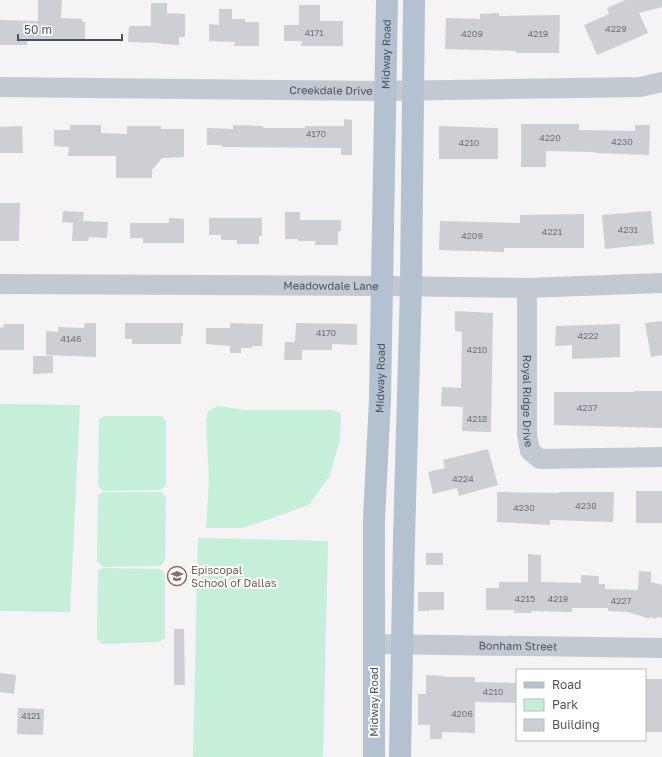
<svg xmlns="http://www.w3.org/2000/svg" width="662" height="757" viewBox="0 0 662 757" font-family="'Golos Text',sans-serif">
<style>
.green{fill:#c5efd8}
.building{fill:#cdcfd5}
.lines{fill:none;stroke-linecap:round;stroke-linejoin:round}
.minor{stroke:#c2c9d1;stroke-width:20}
.major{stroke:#b4c1d0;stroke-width:22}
.labels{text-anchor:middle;stroke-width:4;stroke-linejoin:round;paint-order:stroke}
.number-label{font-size:9px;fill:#6c747d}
.street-label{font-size:11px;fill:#4b5560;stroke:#fff}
.education-label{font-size:11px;fill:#785e54;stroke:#fff;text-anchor:start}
</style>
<rect width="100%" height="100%" fill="#f5f3f3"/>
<g class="green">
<polygon points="0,404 80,405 70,612 0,611"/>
<polygon points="218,406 245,410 334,410 341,414 340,441 329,477 309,505 243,528 206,528 209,481 206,421 208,411"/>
<polygon points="104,416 161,416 166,421 166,485 160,490 103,491 98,485 99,419"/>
<polygon points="103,492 161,492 166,497 165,561 160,566 103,567 97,561 98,495"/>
<polygon points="198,538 328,541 323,757 193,757"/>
<polygon points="103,568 160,569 165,574 165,638 159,642 102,644 97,638 98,571"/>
</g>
<g class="building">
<polygon points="38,0 62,0 61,18 82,19 82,22 85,22 85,41 27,40 27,45 0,45 0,20 38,21"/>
<polygon points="625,0 662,0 662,7 639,13 648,33 597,55 584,25 609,14 607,8"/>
<polygon points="151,3 167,3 167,13 185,14 185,37 179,37 179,45 161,44 161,43 128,42 129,26 151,26"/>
<polygon points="299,5 320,5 320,21 343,21 343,46 301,46 302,41 284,41 284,25 299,25"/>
<polygon points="219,9 232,9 232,19 245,19 245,22 259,22 259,46 234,46 235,42 209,41 209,24 219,25"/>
<polygon points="499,13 499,16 560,15 559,53 516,53 516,51 445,49 446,18 480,19 480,14"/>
<polygon points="344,119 352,120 352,155 341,155 341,148 222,147 222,145 207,145 207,128 233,129 233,125 263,126 263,128 305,128 305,126 344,126"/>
<polygon points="521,124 579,124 579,130 635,131 635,125 650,125 649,155 595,153 595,152 546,151 546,167 521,167"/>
<polygon points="70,125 101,125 101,133 127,134 127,126 161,126 161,129 184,129 184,157 162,158 152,170 152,178 116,178 116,156 68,156 69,147 54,146 54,130 70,130"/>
<polygon points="22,126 23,153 0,153 0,127"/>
<polygon points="439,126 498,128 498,159 439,159"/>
<polygon points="0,203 20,203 19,241 0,241"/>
<polygon points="63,211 84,212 83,221 108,222 107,238 89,237 88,241 72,241 73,223 62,222"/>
<polygon points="651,211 654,244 605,249 602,215"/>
<polygon points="285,212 300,212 300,220 341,220 341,231 338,231 338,245 315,245 315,241 298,241 298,239 285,239"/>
<polygon points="584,214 584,248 504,248 504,252 439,250 440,221 520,223 520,215"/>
<polygon points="169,218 184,219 184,243 143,243 143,238 130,238 130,223 169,223"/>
<polygon points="209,218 262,218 262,236 259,236 259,244 237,244 237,240 221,240 221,235 209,235"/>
<polygon points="455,311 493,313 491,432 462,431 463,407 441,406 442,387 461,388 462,332 455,331"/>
<polygon points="662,321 662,355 651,357 645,323"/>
<polygon points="85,323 96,323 96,357 46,355 46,331 58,332 58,327 84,328"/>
<polygon points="125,323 183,323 183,336 181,336 181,344 132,344 132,339 125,339"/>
<polygon points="230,323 263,324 262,346 252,346 252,348 241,348 241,353 230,353 230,346 206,344 206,328 230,328"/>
<polygon points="296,323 357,324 357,345 332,344 332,350 302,350 302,360 284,360 285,342 295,342"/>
<polygon points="4,324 24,324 24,350 0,350 0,327 3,328"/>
<polygon points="620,324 620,357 572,359 572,345 555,346 556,326"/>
<polygon points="33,356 53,356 53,373 33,374"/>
<polygon points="634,391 662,391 662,428 554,425 554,392 634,392"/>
<polygon points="488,449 498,485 459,496 457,488 433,494 428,472 445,468 443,460"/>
<rect x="636" y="491" width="26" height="32"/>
<polygon points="497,492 559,493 559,492 614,492 613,522 550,520 550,525 497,522"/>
<rect x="426" y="553" width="17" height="12"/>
<polygon points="528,554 541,555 541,582 581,583 581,575 599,576 599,584 605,584 605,589 638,590 639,571 651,572 651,582 662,585 662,618 657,617 656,619 650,617 650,619 628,612 608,611 608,608 572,608 572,612 531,611 531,613 514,613 514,610 486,610 486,588 499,588 499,582 528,582"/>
<polygon points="418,592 444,592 444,610 429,610 429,611 418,611"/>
<polygon points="174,629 184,629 185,685 174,685"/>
<polygon points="0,673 16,675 14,694 0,692"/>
<polygon points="426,675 445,676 445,677 475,677 475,682 517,683 517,703 475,702 475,733 442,732 442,739 430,739 430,725 418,725 418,694 426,694"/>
<rect x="645" y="679" width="17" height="53"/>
<polygon points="18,708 44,709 43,735 17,734"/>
</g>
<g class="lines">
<g class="minor">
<path id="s1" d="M0,87L386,91L640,87L662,82"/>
<path id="s2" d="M0,284L383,286L527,288L662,283"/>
<path id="s3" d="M527,288V435L530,451L540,459L662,457"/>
<path id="s4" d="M374,644L662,648"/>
</g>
<g class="major">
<path id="s5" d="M374,757V519L380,399L387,0"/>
<polyline points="400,757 404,539 411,286 414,0"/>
</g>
</g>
<defs>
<g id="school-ring" transform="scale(1)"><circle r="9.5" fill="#fff" stroke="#8d6e63" stroke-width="1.5"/><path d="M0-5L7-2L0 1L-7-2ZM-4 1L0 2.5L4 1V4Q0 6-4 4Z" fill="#8d6e63"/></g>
</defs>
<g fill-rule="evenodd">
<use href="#school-ring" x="177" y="576"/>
</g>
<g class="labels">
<g class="number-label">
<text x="616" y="32">4229</text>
<text x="314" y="36">4171</text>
<text x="472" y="37">4209</text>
<text x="538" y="37">4219</text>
<text x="316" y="137">4170</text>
<text x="550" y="141">4220</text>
<text x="622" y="145">4230</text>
<text x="469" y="146">4210</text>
<text x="628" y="233">4231</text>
<text x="552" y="235">4221</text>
<text x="472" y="239">4209</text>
<text x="326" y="336">4170</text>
<text x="588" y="339">4222</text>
<text x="71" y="342">4146</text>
<text x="477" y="353">4210</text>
<text x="587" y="411">4237</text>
<text x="477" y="422">4218</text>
<text x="463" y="482">4224</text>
<text x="586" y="509">4238</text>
<text x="524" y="511">4230</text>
<text x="525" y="602">4215</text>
<text x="558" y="602">4219</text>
<text x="621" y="604">4227</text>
<text x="493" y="695">4210</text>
<text x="462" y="717">4206</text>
<text x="31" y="719">4121</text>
</g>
<g class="street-label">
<text dy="4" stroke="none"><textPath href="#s5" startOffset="703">Midway Road</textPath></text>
<text dy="4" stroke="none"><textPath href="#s1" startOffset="331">Creekdale Drive</textPath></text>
<text dy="4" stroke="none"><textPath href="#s2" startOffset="331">Meadowdale Lane</textPath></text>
<text dy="4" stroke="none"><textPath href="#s5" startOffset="379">Midway Road</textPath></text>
<text dy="4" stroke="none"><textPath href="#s3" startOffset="113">Royal Ridge Drive</textPath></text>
<text dy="4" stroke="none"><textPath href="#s4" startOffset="144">Bonham Street</textPath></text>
<text transform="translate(374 702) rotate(-90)" y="4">Midway Road</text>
</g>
<g class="education-label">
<text x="191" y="574">Episcopal<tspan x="191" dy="13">School of Dallas</tspan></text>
</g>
</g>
<rect x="516" y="669" width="130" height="72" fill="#ffffff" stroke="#b7bbbf"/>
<rect x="524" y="682" width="20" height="6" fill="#b4c1d0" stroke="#b7bbbf"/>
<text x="552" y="689" font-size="12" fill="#4b5560">Road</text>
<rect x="524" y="699" width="20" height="12" fill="#c5efd8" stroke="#b7bbbf"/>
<text x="552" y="709" font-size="12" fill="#4b5560">Park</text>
<rect x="524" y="719" width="20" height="12" fill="#cdcfd5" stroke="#b7bbbf"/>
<text x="552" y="729" font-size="12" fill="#4b5560">Building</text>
<path d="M18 34v6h104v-6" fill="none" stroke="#4b5560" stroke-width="2"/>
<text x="24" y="34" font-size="12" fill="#4b5560" stroke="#ffffff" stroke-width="3" paint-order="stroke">50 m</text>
</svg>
